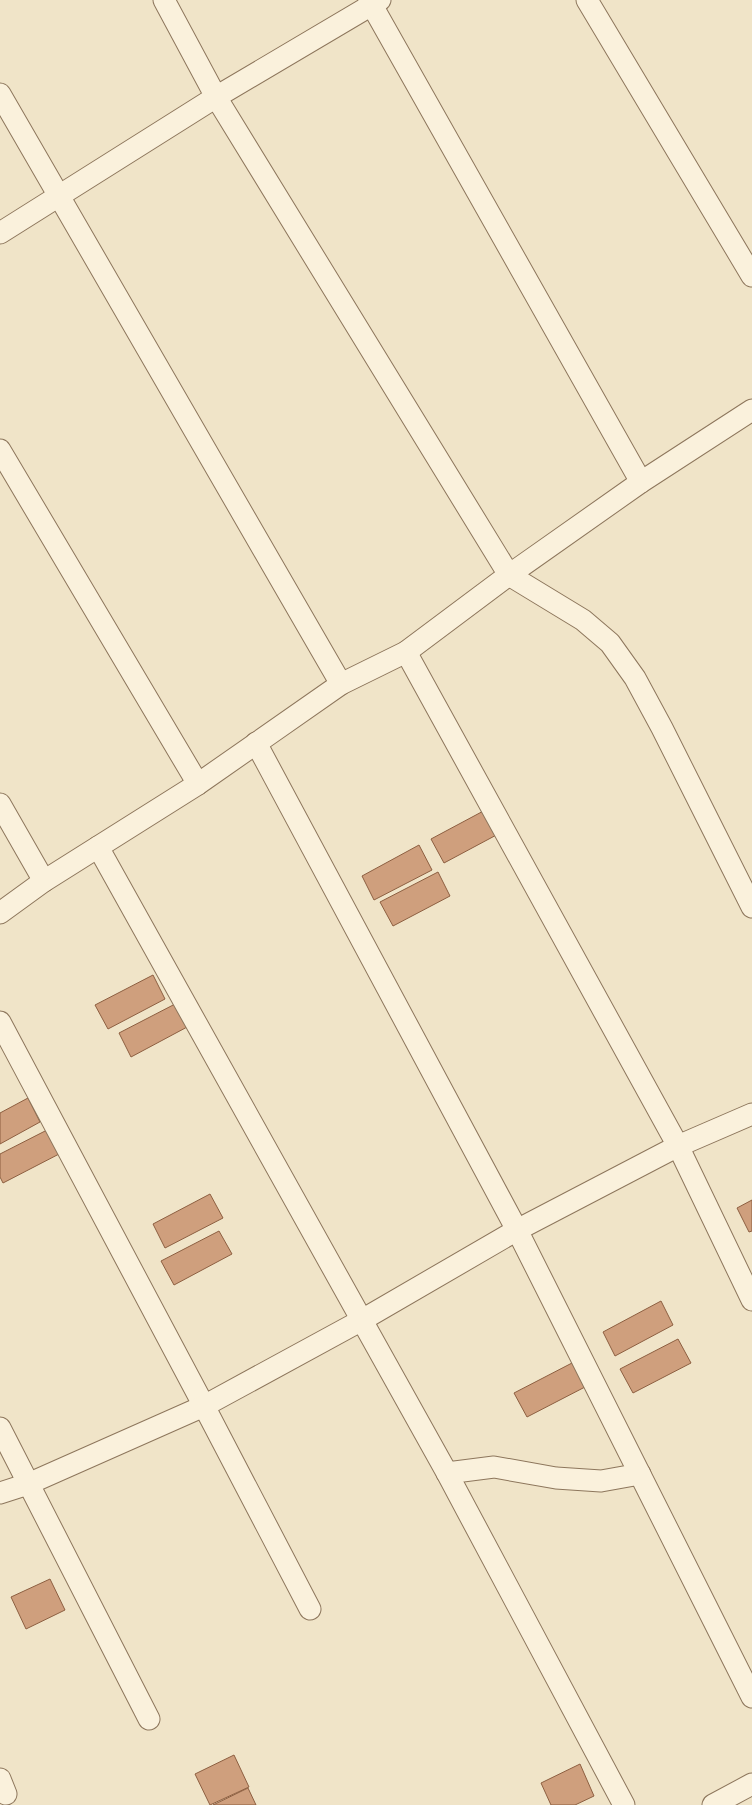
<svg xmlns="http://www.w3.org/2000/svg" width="752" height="1805" viewBox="0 0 752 1805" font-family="Spectral,serif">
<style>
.building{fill:#cf9f7d;stroke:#8d5f41}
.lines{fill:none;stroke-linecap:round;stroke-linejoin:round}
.minor-casing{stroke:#8d765c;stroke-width:23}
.minor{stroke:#faf1dc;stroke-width:21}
</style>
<rect width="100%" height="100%" fill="#f0e4c8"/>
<g class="building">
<polygon points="489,808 502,832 444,863 431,839"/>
<polygon points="419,845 432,870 374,900 362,876"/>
<polygon points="438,872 450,896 393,926 380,902"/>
<polygon points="153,975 165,999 108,1029 95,1005"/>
<polygon points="177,1003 189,1026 131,1057 119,1033"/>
<polygon points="28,1098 40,1122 0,1144 0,1113"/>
<polygon points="49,1129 61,1153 3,1183 0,1177 0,1154"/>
<polygon points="210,1194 223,1218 165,1248 153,1224"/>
<polygon points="752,1200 752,1231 749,1232 737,1208"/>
<polygon points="219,1231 232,1254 174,1285 161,1261"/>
<polygon points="661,1301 673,1325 615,1356 603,1332"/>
<polygon points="678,1339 691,1363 633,1393 620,1369"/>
<polygon points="572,1363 585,1387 527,1417 514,1393"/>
<polygon points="50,1579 65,1610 26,1629 11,1597"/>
<polygon points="234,1755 249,1787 210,1805 195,1774"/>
<polygon points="580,1764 594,1796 575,1805 551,1805 541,1783"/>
<polygon points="248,1788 256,1805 213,1805"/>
</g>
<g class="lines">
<g class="minor-casing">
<g id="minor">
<polyline points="164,0 216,97 509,575 583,620 610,643 635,678 662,728 752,907"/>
<polyline points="369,0 641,482"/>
<polyline points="587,0 752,276"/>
<polyline points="0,94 341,684"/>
<polyline points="0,233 216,97 380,0"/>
<polyline points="0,450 198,784"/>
<polyline points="406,652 678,1146 752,1300"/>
<polyline points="256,743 517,1230 752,1697"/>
<polyline points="0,804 44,881"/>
<polyline points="98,847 447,1473 624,1805"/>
<polyline points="0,913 44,881 198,784 341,684 406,652 509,575 641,482 752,410"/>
<polyline points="0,1022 204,1406 310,1609"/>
<polyline points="0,1428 149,1719"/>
<polyline points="447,1473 494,1467 556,1478 601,1481 640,1474"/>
<polyline points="0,1493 28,1484 204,1406 362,1320 517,1230 678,1146 752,1114"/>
<polyline points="0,1779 6,1794"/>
<polyline points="713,1805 752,1784"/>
</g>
</g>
<use href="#minor" class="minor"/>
</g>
</svg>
